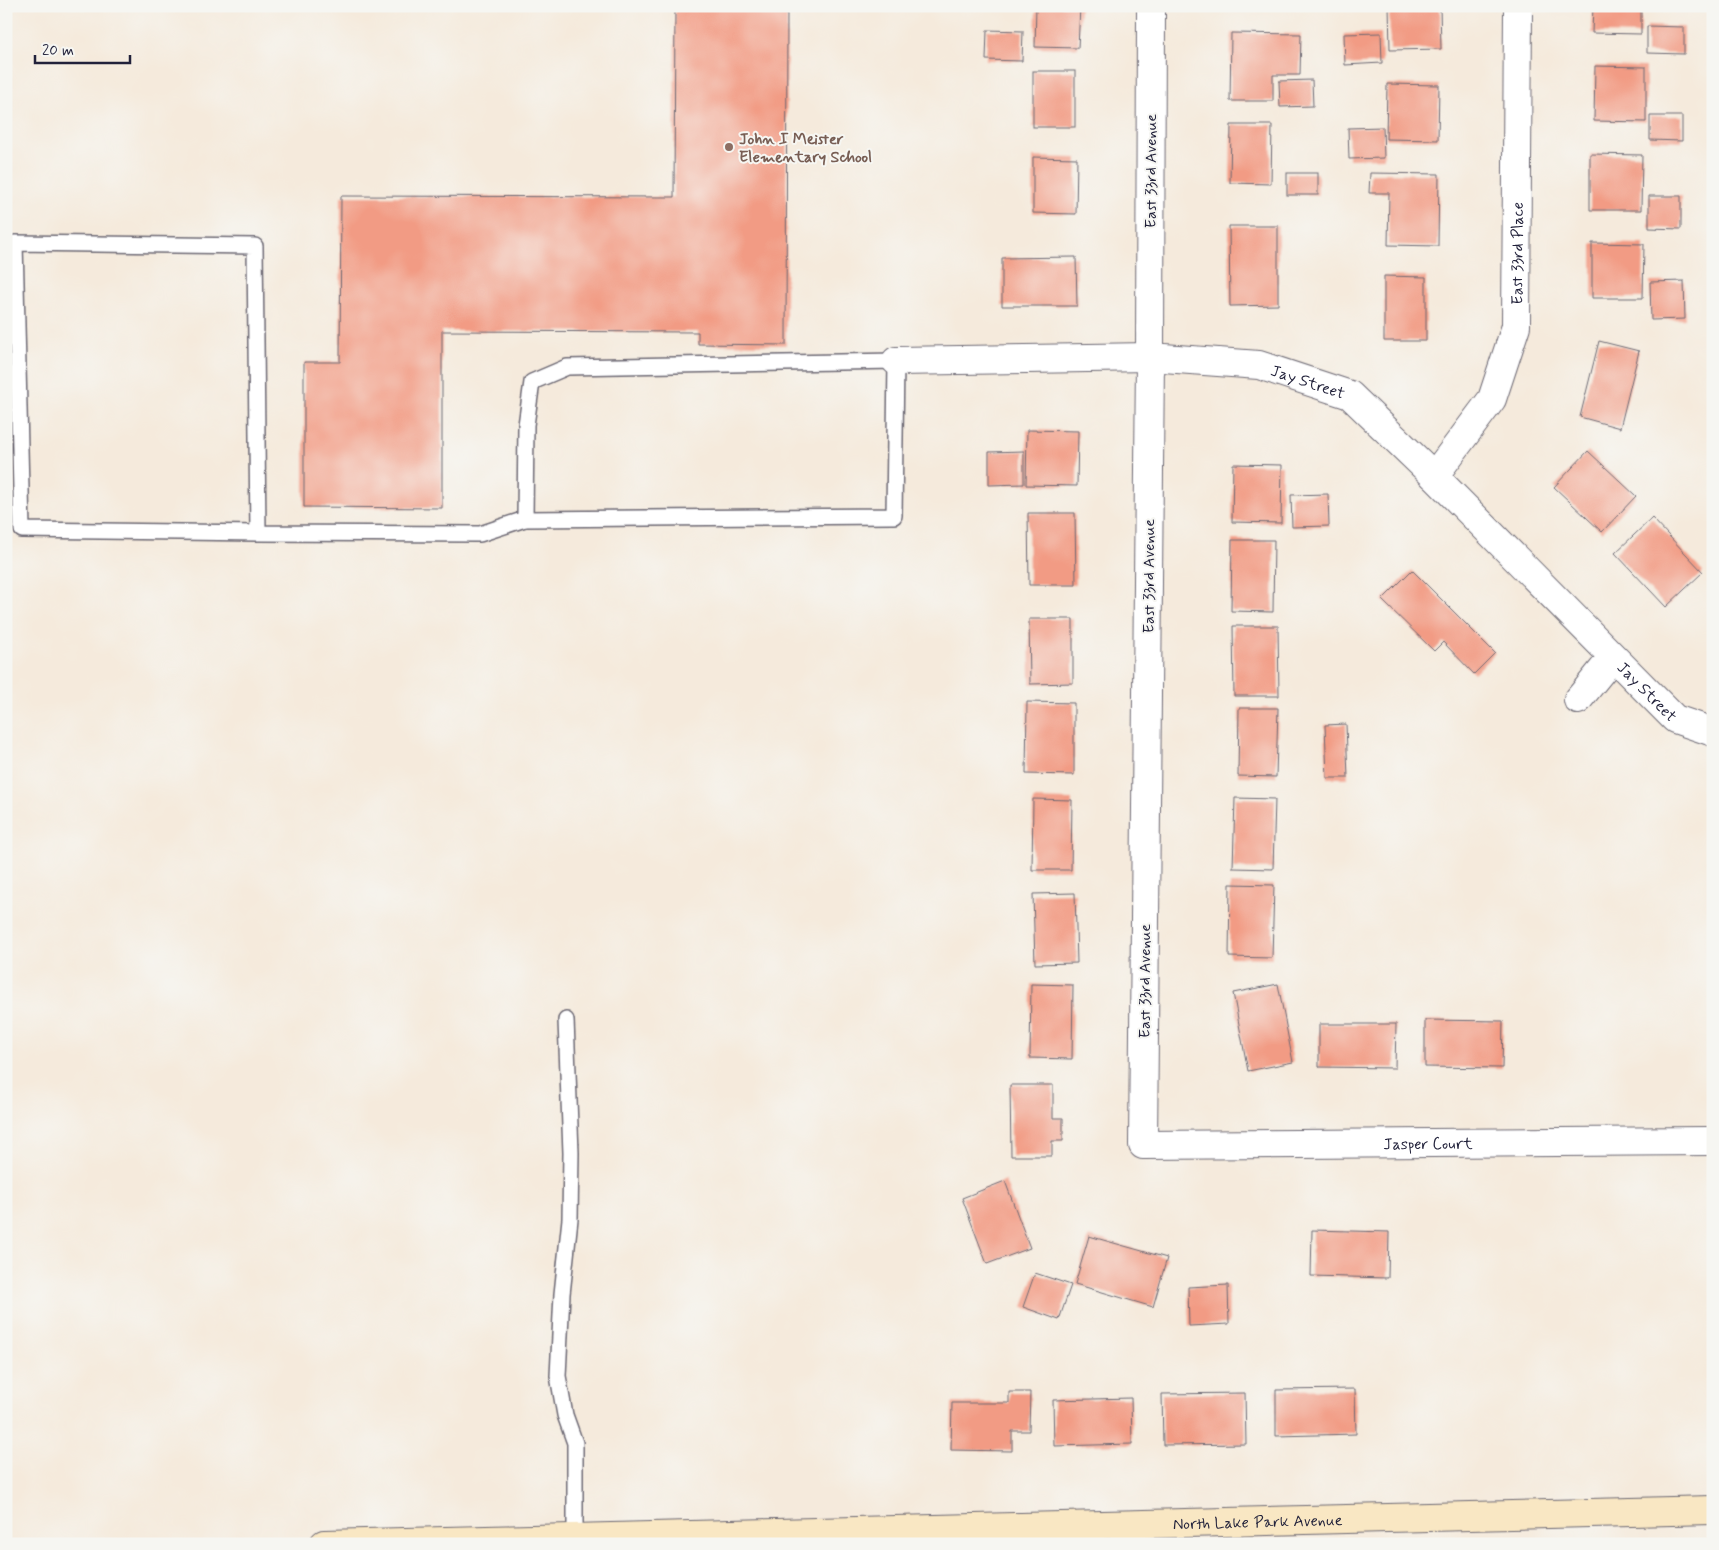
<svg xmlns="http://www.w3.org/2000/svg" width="1719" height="1550" viewBox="0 0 1719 1550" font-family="Mynerve,sans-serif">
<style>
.building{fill:#f29b84}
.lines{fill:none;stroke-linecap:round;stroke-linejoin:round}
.lane-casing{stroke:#6c6873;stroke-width:18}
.street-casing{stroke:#6c6873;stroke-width:30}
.secondary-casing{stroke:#6c6873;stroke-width:30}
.lane{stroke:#fff;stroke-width:15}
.street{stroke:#fff;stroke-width:28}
.secondary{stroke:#f9e7c3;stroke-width:28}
.education-dot{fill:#8d6e63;stroke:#f6f6f2;stroke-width:2}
.labels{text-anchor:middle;stroke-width:4;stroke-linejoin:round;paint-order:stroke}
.education-label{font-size:16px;font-weight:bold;fill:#785e54;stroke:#f6f6f2;text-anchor:start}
.street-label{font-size:16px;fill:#22223b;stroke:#f6f6f2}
</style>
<rect width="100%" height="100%" fill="#f6f6f2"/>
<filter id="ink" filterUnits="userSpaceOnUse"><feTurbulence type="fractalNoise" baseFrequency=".02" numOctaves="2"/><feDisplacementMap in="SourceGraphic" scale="10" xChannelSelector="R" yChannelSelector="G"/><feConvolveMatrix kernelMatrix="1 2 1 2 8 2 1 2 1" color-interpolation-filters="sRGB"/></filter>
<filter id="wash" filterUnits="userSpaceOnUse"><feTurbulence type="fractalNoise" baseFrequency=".0096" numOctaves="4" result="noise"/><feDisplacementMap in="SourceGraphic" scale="20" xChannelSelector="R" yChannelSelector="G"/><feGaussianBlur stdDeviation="1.12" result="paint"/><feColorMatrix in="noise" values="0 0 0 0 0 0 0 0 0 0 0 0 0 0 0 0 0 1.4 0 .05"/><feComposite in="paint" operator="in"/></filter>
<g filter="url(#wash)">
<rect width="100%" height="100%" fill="#f5eadc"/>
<g id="blocks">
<g class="building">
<polygon points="675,6 787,6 786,345 698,344 698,332 442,331 442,508 304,507 304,362 340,362 341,196 674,197"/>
<polygon points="1036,6 1080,6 1078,48 1035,47"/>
<polygon points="1389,6 1440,6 1441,49 1390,50"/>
<polygon points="1593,6 1641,6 1641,34 1592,33"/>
<polygon points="1647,26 1684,27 1684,54 1647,53"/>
<polygon points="987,30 1023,31 1022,61 986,60"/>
<polygon points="1231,33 1301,34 1300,75 1273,75 1273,101 1230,101"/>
<polygon points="1381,33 1382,63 1345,65 1344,34"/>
<polygon points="1595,66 1646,67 1646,122 1594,121"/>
<rect x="1033" y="71" width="42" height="56"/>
<polygon points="1312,80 1313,106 1280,107 1279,81"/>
<polygon points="1387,84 1439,85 1438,140 1386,139"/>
<polygon points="1650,116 1682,116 1682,141 1650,140"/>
<polygon points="1231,125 1272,125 1271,184 1230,183"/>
<polygon points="1383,127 1384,158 1349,159 1348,128"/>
<polygon points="1590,154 1642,155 1641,210 1590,210"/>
<polygon points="1033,157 1077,158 1076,214 1033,213"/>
<rect x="1287" y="173" width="31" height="22"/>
<polygon points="1370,173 1439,174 1438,246 1388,245 1389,193 1369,193"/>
<polygon points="1649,196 1681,196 1681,229 1649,228"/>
<polygon points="1229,226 1278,226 1278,305 1230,306"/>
<polygon points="1592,243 1644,244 1643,298 1592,298"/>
<polygon points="1076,257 1077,306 1002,306 1002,258"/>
<polygon points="1384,276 1426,277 1426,341 1384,341"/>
<polygon points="1684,281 1685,319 1651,320 1650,282"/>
<polygon points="1599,341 1639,351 1620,428 1580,417"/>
<polygon points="1027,430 1078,431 1077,486 1026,485"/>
<polygon points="1024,451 1024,484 989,485 989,452"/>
<polygon points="1588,451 1636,496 1602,532 1554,487"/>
<polygon points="1233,464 1282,465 1281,523 1232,522"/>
<polygon points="1328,494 1329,526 1292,527 1291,495"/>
<polygon points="1028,513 1075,513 1076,585 1029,585"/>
<polygon points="1652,518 1703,572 1666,607 1615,553"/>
<polygon points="1232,540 1274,540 1273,612 1231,611"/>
<polygon points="1412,570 1495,653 1474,674 1443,642 1434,651 1382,600"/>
<polygon points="1029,619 1073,619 1073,683 1030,684"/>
<polygon points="1233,626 1278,626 1279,696 1234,696"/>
<polygon points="1027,702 1074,703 1074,775 1026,774"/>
<polygon points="1239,708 1278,708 1276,777 1238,776"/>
<polygon points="1346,724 1348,778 1327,778 1325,725"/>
<polygon points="1235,798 1275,799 1273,869 1233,868"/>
<polygon points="1033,799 1072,800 1071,870 1032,870"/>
<polygon points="1230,884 1274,885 1272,958 1229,957"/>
<polygon points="1075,893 1077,963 1035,964 1033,894"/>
<polygon points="1031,984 1073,985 1072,1059 1030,1058"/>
<polygon points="1278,984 1293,1062 1248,1071 1233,993"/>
<polygon points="1425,1020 1503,1021 1502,1068 1425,1067"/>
<polygon points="1319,1024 1396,1024 1395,1068 1319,1067"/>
<polygon points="1010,1085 1053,1085 1053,1118 1063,1118 1063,1141 1052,1141 1052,1156 1011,1156"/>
<polygon points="1005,1181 1030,1248 987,1264 962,1198"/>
<polygon points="1312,1230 1389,1232 1388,1278 1311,1276"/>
<polygon points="1089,1236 1167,1258 1153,1307 1075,1284"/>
<polygon points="1035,1273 1071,1285 1059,1320 1023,1307"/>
<polygon points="1228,1285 1229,1324 1189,1326 1188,1287"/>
<polygon points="1355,1389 1356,1434 1276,1436 1276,1390"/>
<polygon points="1009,1392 1030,1392 1029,1431 1012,1431 1012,1451 951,1450 952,1403 1009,1403"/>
<polygon points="1245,1393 1246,1444 1163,1445 1162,1394"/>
<polygon points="1131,1398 1132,1444 1054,1446 1053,1400"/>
</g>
</g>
</g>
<g filter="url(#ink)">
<use href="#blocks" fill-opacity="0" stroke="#6c6873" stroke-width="1"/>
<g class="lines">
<g class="lane-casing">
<g id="lane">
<polygon points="896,361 894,516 525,519 526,425 532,382 567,367"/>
<polyline points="258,533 22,530 15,243 255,246 258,533 480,534 525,519"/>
<polyline points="566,1020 571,1153 570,1219 562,1294 558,1376 565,1415 575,1443 575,1538"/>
</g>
</g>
<g class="street-casing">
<g id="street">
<path id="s1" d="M1151,6L1150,357L1143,1145L1713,1141"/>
<path id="s2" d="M896,361L1150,357L1259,365L1350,395L1434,476L1675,719L1713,732"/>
<path id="s3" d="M1434,476L1492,399L1516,326L1518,6"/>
<polyline points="1578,700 1613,657"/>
</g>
</g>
<g class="secondary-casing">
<g id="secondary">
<path id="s4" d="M324,1544L1713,1510"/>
</g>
</g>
<use href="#lane" class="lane"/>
<use href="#street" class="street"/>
<use href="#secondary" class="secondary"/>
</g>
</g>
<circle class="education-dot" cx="729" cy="147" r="5"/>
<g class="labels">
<g class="education-label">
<text x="739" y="144">John I Meister<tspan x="739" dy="18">Elementary School</tspan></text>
</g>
<g class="street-label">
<text transform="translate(1150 171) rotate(-90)" y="6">East 33rd Avenue</text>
<text dy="6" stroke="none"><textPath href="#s3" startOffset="246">East 33rd Place</textPath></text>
<text dy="6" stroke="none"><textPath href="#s2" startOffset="415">Jay Street</textPath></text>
<text transform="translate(1148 576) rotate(-90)" y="6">East 33rd Avenue</text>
<text dy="6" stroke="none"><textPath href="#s2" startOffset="879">Jay Street</textPath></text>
<text transform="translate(1144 981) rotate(-90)" y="6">East 33rd Avenue</text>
<text dy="6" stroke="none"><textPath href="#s1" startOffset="1424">Jasper Court</textPath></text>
<text dy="6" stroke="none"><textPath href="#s4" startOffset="934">North Lake Park Avenue</textPath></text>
</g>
</g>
<rect width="1719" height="1550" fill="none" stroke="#f6f6f2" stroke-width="25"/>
<path d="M35 55v8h95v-8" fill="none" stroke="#22223b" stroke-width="2.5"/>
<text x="42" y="55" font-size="15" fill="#22223b" stroke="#f6f6f2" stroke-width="4" paint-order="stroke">20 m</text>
</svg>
